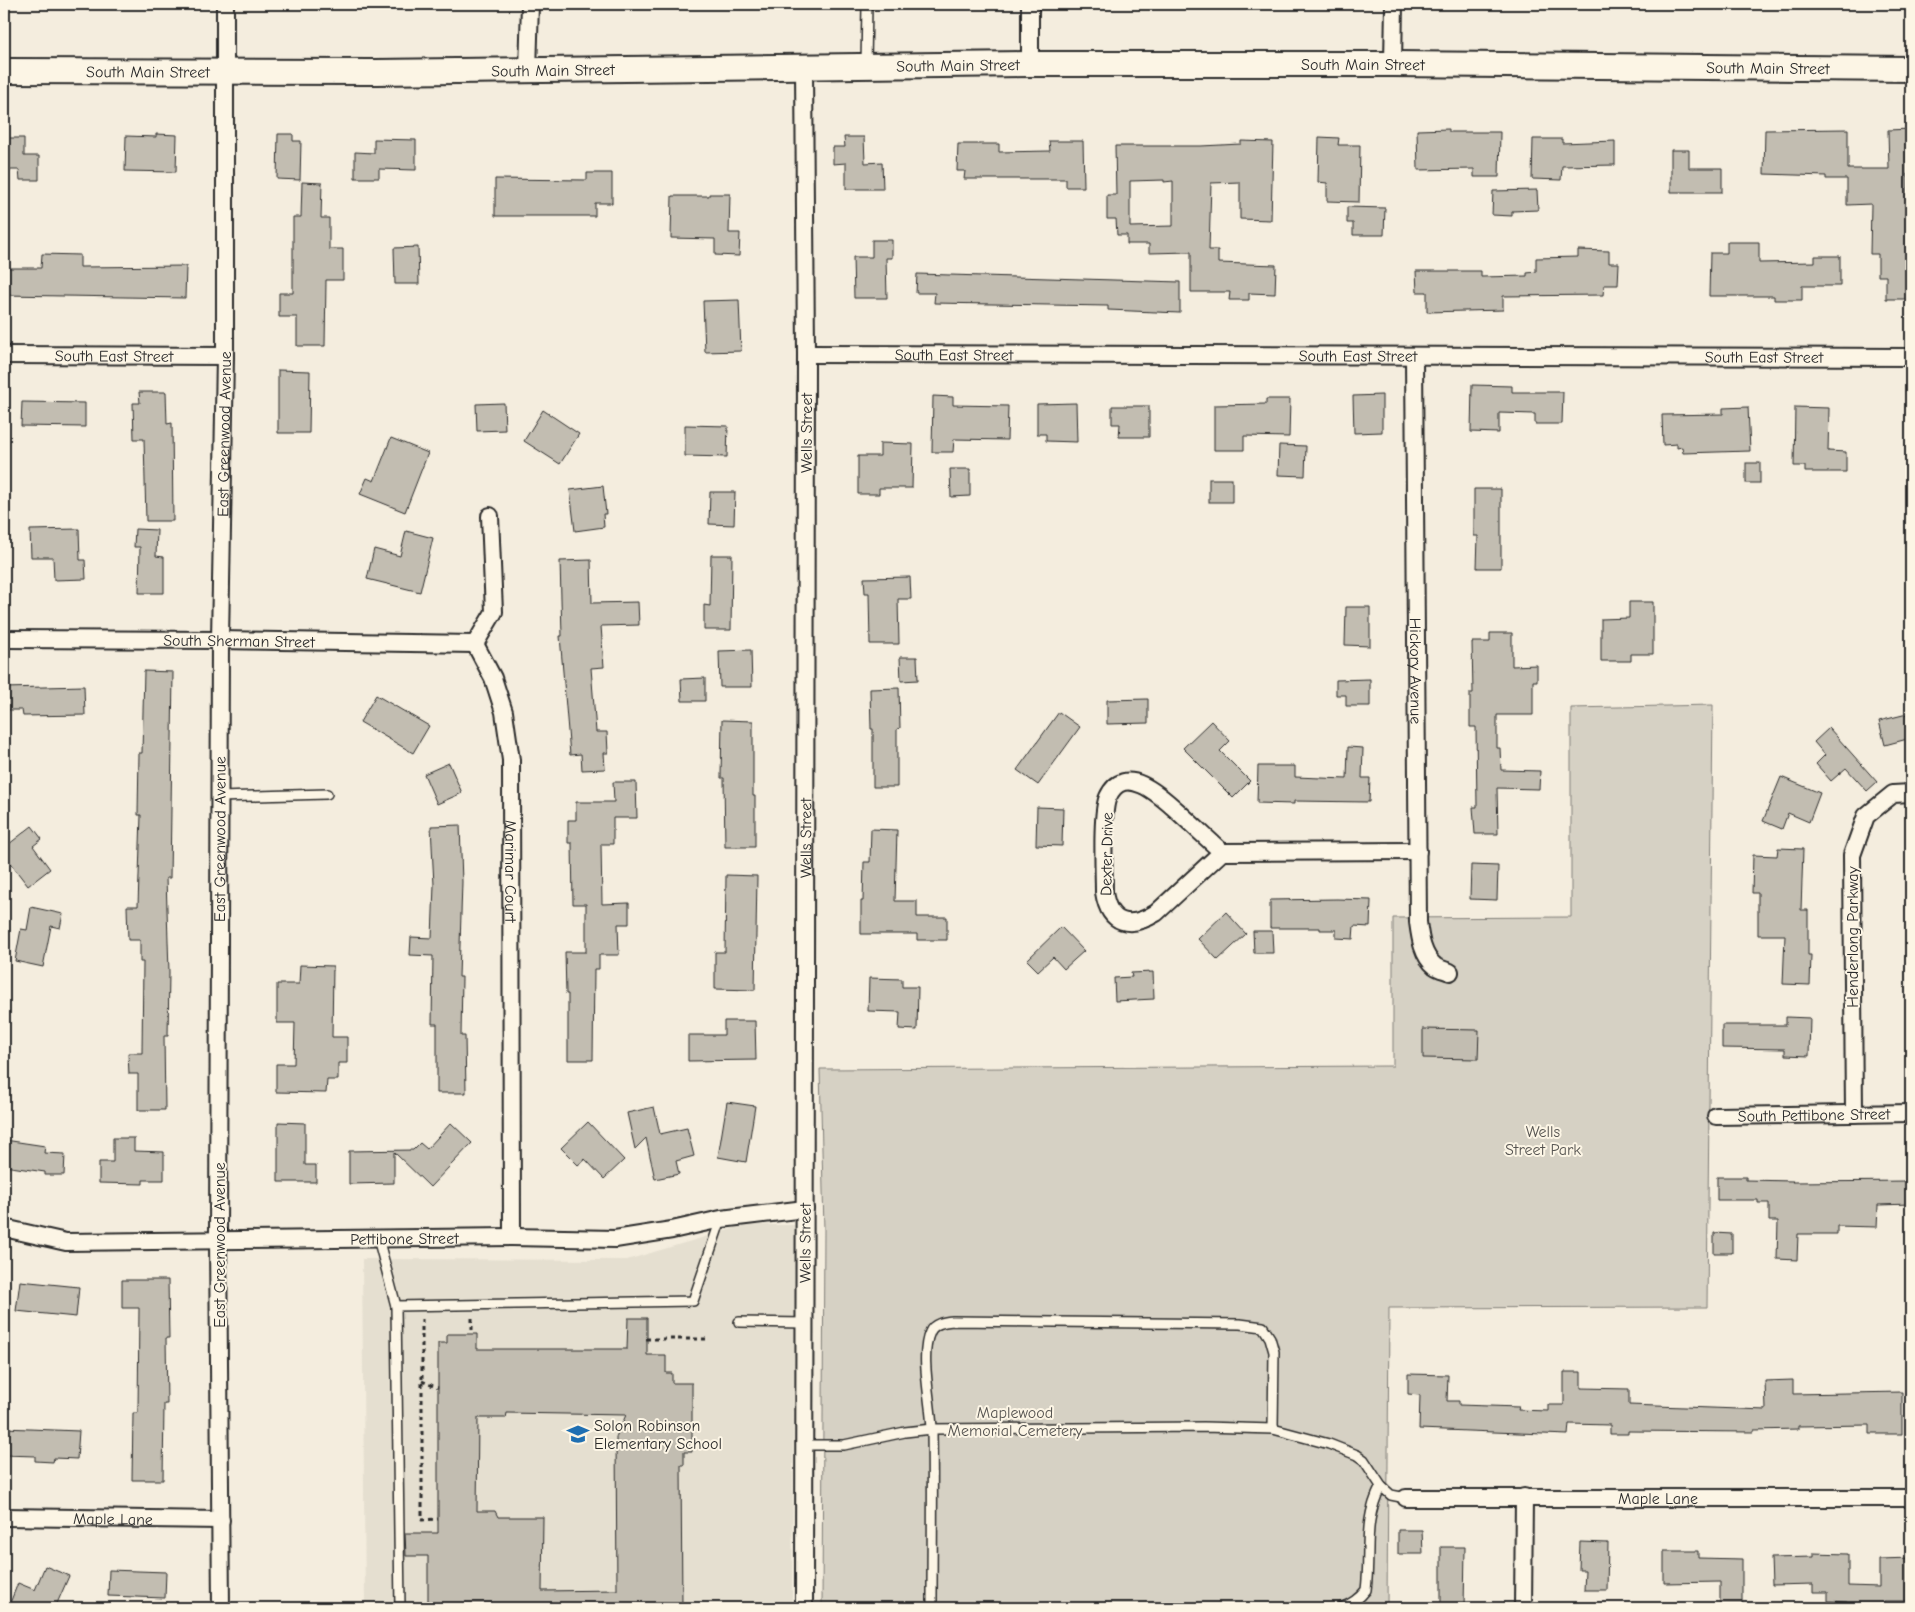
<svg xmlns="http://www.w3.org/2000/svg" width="1915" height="1612" viewBox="0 0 1915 1612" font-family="'Comic Neue',sans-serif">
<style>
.built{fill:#e5dfd0}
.green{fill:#d6d1c4;stroke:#807e78}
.building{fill:#c2bdb1;stroke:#2b2b2b;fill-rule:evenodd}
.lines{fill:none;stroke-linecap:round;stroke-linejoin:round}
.lane-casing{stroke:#2b2b2b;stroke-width:12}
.street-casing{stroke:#2b2b2b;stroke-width:20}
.secondary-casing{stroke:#2b2b2b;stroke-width:28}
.path{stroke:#2b2b2b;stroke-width:3;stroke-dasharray:4 4;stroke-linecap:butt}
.lane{stroke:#fcf5e5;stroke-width:9}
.street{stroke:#fcf5e5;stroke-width:16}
.secondary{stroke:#fcf5e5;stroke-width:24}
.labels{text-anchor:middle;stroke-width:4;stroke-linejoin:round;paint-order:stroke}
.street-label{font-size:16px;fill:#2b2b2b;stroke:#fcf5e5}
.park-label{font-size:16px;fill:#565451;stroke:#fcf5e5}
.poi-label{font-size:16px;fill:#2b2b2b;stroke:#fcf5e5;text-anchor:start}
</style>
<rect width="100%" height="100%" fill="#f4edde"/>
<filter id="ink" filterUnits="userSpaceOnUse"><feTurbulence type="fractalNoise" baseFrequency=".02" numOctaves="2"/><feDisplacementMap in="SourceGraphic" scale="10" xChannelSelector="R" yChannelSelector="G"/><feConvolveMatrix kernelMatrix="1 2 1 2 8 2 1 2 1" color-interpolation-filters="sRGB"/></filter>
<g filter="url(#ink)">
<polygon class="built" points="745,1225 795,1225 792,1608 365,1608 362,1259 627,1260"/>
<polygon class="green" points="1713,705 1707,1307 1389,1308 1387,1608 822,1608 824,1230 820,1069 1393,1066 1393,918 1571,917 1571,708"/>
<g class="building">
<polygon points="1449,129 1449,132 1500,132 1499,177 1474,177 1474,169 1418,170 1417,130"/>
<polygon points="1848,129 1848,169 1889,169 1888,130 1911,129 1911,174 1907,174 1908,247 1911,247 1911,299 1886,299 1886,276 1878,276 1878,254 1870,254 1871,204 1847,205 1847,179 1826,179 1826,176 1764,174 1765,130"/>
<polygon points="156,134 177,135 176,172 125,171 126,136 156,137"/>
<polygon points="278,134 293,134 293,141 301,141 300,180 277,179"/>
<polygon points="844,137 864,137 865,163 882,162 883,189 846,189 846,163 833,164 833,147 845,147"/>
<polygon points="1319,137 1339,138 1338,145 1360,145 1359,202 1327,201 1327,183 1318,182"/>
<polygon points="4,138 24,138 24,156 39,156 39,180 20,180 19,170 4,170"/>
<polygon points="374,139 416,140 416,170 379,169 379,178 355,178 355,152 374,153"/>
<polygon points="1533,139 1562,139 1562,143 1615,141 1615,165 1562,166 1561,180 1532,179"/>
<polygon points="1049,141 1083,141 1084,187 1066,187 1066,179 964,179 965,171 957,171 958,144 999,144 999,152 1050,151"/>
<path d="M1241,141L1273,142L1271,220L1240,219V182L1211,183L1209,250H1218V263L1276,265L1275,294L1249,293V300H1229L1230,292H1191V252L1149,253V244H1127V235H1117L1116,219H1107V195H1116L1115,146H1201L1241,144ZM1164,180V182L1173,181V226L1130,227V181Z"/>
<polygon points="1671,150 1689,150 1689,168 1722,168 1722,192 1671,192"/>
<polygon points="587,173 612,173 612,203 595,203 595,216 495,216 495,179 587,180"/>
<polygon points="302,182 322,183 321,218 329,218 329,249 343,249 343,280 326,280 325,346 297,346 297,317 279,317 279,293 293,293 293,217 301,217"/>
<polygon points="1537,190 1538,210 1512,211 1512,216 1492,215 1493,191"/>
<polygon points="709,194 730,194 729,233 740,233 739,256 715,255 715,239 671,238 672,196 709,196"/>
<polygon points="1347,207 1385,208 1384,235 1353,235 1353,223 1347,223"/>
<polygon points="872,240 892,240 892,258 886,258 887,298 854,298 853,257 872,257"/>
<polygon points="1727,242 1759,242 1759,263 1815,262 1815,256 1840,256 1840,286 1802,286 1802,300 1774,300 1774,296 1709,296 1710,253 1727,253"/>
<polygon points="418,247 419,284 395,284 394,248"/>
<polygon points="1578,250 1609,251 1609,263 1619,263 1618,285 1604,285 1603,295 1503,296 1503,310 1427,312 1427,292 1417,292 1416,271 1481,271 1481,277 1527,276 1527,273 1536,272 1536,258 1578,257"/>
<polygon points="42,254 80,255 80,267 186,266 185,298 4,295 4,268 41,268"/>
<polygon points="917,274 1180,282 1180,313 1108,310 1108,306 934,303 935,293 916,293"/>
<polygon points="739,300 741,351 705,352 703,301"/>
<polygon points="278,370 310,371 309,433 278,433"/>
<polygon points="1472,385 1512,386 1512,392 1563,392 1562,424 1535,424 1535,414 1499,413 1499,433 1471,432"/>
<polygon points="139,392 166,392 167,424 172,423 173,521 146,521 144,439 134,439 133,403 140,403"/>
<polygon points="1382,395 1382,432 1354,433 1353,396"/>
<polygon points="933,396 953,397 953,405 1008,406 1007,440 954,439 953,452 932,452"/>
<polygon points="1266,399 1290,399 1289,437 1244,436 1244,450 1214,450 1214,405 1266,404"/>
<polygon points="22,402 85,403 85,427 21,426"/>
<polygon points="504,403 505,430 477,431 476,404"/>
<polygon points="1076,403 1077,442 1046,441 1046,434 1037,434 1037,404"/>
<polygon points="1112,406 1149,406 1149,437 1119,437 1120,424 1112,424"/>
<polygon points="1748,407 1750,451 1683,453 1682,447 1677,448 1677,444 1663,445 1662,415 1723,414 1723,408"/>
<polygon points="1795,407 1829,408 1828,451 1846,452 1846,472 1805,472 1805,466 1794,466"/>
<polygon points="543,410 579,434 560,464 524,441"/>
<polygon points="685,425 728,426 727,457 685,456"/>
<polygon points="391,438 428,453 405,512 360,494 367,478 374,481"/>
<polygon points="880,443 913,444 912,488 879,488 879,494 858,494 858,456 880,456"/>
<polygon points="1279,445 1306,446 1305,476 1278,475"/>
<rect x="1746" y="463" width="14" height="20"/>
<polygon points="950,469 970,469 970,496 951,497"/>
<rect x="1209" y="479" width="23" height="23"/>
<polygon points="603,486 606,514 603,514 604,527 575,531 570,490"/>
<polygon points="1474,489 1501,489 1501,568 1477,568 1478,536 1474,536"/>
<polygon points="710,492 735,492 734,525 709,524"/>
<polygon points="79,529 80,560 85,560 86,579 54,580 53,557 31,557 30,530"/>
<polygon points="135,529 157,530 156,556 164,557 164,593 139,593 140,547 134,547"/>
<polygon points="406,531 433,538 420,592 367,579 374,549 400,556"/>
<polygon points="711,555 732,555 731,630 704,630 704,605 710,606"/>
<polygon points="591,560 592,603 638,602 639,625 601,626 604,667 591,668 596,732 607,732 608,753 604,753 605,769 582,770 581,754 570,755 560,636 562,636 560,561"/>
<polygon points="910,577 911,599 898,599 899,644 870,644 869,593 865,593 864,578"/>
<polygon points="1629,602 1653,602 1653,654 1631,654 1631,661 1601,661 1601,619 1629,618"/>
<polygon points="1346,607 1370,607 1370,646 1345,645"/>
<polygon points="1490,633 1512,633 1512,666 1537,665 1537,681 1533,681 1533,715 1497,715 1497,748 1500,748 1501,770 1540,771 1539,789 1497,788 1498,834 1475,834 1473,807 1477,807 1476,727 1470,727 1470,693 1473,693 1472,642 1490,642"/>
<polygon points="751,650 752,687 720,687 719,651"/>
<polygon points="900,657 917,657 918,680 901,681"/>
<polygon points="144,671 173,672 170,878 166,878 169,972 168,1036 164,1036 165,1110 138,1110 138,1074 129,1074 128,1053 142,1053 143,962 140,962 140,940 128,940 127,906 138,906 141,815 138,815 139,753 142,753"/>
<polygon points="705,678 705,701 682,701 681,679"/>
<polygon points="1370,679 1370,706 1346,706 1346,695 1336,695 1336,680"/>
<polygon points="84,686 85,715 23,716 22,710 4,710 4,688"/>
<polygon points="899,688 900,728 897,729 897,787 873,787 873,729 871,729 870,689"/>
<polygon points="376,695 429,726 413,753 360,722"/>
<polygon points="1148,699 1148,723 1107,724 1107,700"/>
<polygon points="1059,712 1080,727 1038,785 1017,770"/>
<polygon points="1911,713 1911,738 1885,745 1879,721"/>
<polygon points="722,720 753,721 753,796 755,796 755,847 725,847 724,778 721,778"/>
<polygon points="1211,721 1230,741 1220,751 1250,781 1233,798 1183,748"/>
<polygon points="1829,728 1877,782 1867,791 1846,768 1831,781 1816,764 1825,755 1814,742"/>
<polygon points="1348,747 1363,748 1362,778 1370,778 1369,802 1294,801 1294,804 1257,803 1258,766 1295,766 1295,777 1347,779"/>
<polygon points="449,763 462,793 437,804 424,774"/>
<polygon points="1781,777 1820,793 1809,822 1788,813 1782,829 1763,821"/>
<polygon points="613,782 636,782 637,818 613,818 613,844 601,844 602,904 629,903 629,924 618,924 619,955 599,955 599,969 594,969 593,1060 568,1060 568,994 566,994 565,952 586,952 586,904 573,904 572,843 568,843 568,820 576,820 576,802 614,802"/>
<polygon points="1037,807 1063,808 1062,846 1036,845"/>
<polygon points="460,825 462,882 459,977 462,977 461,1036 465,1036 466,1093 437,1093 437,1024 432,1024 433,956 410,955 411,937 432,938 434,885 431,826"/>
<polygon points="32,826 42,839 33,846 50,869 28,886 4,855 4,848"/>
<polygon points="871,829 897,830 895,901 917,901 917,917 947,917 947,940 917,940 917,934 861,934 861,901 863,901 864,862 870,862"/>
<polygon points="1778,848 1803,849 1801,910 1808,910 1808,955 1811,955 1810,985 1783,984 1785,935 1758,935 1758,893 1752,893 1753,855 1777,856"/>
<polygon points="1471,865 1498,866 1497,900 1470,899"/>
<polygon points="726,875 757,876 755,990 715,989 715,952 725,952"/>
<polygon points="1337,899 1371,900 1370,927 1354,926 1353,939 1336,938 1336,930 1320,930 1320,928 1270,928 1270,900"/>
<polygon points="31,907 63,914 60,928 51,926 43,967 15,961 21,929 27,930"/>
<polygon points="1226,912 1246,934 1218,960 1198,939"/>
<polygon points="1061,927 1084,951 1064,969 1053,957 1038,971 1027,960"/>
<polygon points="1253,931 1272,931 1273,953 1254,953"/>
<polygon points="300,965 333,966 332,1037 347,1037 347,1063 338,1063 338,1080 327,1080 326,1093 276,1092 276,1064 294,1064 295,1023 277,1023 277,984 299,984"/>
<polygon points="1153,972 1154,999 1115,1001 1114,978 1132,977 1131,973"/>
<polygon points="869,978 902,979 902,987 918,987 917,1030 899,1029 900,1012 868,1011"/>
<polygon points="1786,1017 1810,1018 1809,1056 1785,1055 1785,1049 1722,1048 1722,1025 1786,1025"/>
<polygon points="724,1021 755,1021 756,1060 688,1061 688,1035 724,1035"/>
<polygon points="1423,1029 1479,1030 1478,1059 1423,1058"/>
<polygon points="727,1102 755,1106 746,1162 718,1157"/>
<polygon points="654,1107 660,1134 687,1128 694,1156 676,1161 679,1174 655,1179 646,1138 635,1149 627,1113"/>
<polygon points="278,1122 305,1123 305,1165 316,1165 316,1182 278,1182"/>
<polygon points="588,1122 624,1160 604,1179 585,1159 578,1165 561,1148"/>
<polygon points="451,1123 472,1143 430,1187 394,1152 394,1183 349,1184 349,1151 413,1150 420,1143 427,1149"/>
<polygon points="113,1138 134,1138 134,1151 164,1152 164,1180 143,1180 143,1184 99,1183 99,1162 113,1162"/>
<polygon points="5,1140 45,1146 44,1153 65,1154 64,1175 45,1175 45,1172 4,1166"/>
<polygon points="1717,1177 1746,1177 1746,1180 1793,1181 1792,1182 1911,1181 1911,1204 1878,1205 1877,1227 1837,1226 1837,1234 1798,1234 1797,1260 1777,1259 1778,1221 1769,1221 1769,1203 1758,1203 1758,1200 1717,1200"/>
<polygon points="1714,1233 1732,1234 1732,1253 1714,1253"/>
<polygon points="122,1280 168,1280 169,1338 166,1338 167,1404 164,1404 163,1480 132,1480 133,1413 138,1413 139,1308 122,1308"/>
<polygon points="20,1281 79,1287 76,1317 16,1311"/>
<path d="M628,1318H647V1355H666V1373H672V1383H692V1452H684V1465H681L682,1608H428V1556H406L405,1533H438V1343H447V1334H477V1349H627ZM507,1413L626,1415L616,1437L617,1590L542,1591L543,1517H498L495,1511H477L478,1418H506Z"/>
<polygon points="1564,1372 1581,1372 1581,1388 1629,1389 1629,1405 1766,1410 1765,1381 1793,1380 1793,1394 1902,1392 1902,1434 1870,1434 1870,1425 1798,1426 1798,1429 1754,1430 1754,1432 1628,1431 1628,1434 1610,1434 1610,1425 1569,1424 1568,1435 1419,1429 1420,1395 1408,1394 1408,1374 1448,1375 1447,1401 1459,1401 1459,1405 1519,1407 1518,1410 1548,1411 1548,1405 1564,1405"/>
<polygon points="4,1428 79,1431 77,1459 54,1458 53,1462 35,1461 35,1456 4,1455"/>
<polygon points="1398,1530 1422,1530 1423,1554 1398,1554"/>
<polygon points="1580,1542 1608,1543 1607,1590 1584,1590 1585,1570 1579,1570"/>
<polygon points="1441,1547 1465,1547 1464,1608 1441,1608"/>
<polygon points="1664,1551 1698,1551 1698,1558 1742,1559 1742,1608 1720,1608 1720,1582 1664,1583"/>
<polygon points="1813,1553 1848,1554 1848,1586 1879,1587 1879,1559 1911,1558 1911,1601 1884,1601 1884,1608 1866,1608 1866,1606 1847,1606 1847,1602 1828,1601 1828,1592 1813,1592 1813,1584 1772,1585 1771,1558 1813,1557"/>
<polygon points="45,1566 69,1576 55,1608 8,1608 18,1583 35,1590"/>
<polygon points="109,1570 166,1572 165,1598 108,1596"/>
</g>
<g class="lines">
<g class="lane-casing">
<g id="lane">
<polyline points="866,66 867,4"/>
<polyline points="219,797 327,794"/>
<polyline points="378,1238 396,1306 693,1301 721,1219"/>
<polyline points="396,1306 400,1608"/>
<polyline points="739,1322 805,1323"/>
<polyline points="805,1445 844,1445 905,1432 932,1429 1204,1427 1273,1429 1329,1444 1357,1455 1364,1460 1381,1486 1391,1495 1406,1498"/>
<path d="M932,1608C932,1549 933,1490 932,1431C932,1406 919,1355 930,1332C934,1323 944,1322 953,1321L1240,1324L1263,1327L1270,1338L1274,1352L1273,1429"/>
<path d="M1341,1608C1352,1604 1359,1599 1366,1590C1371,1552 1362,1523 1381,1486"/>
</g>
</g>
<g class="street-casing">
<g id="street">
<polyline points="1030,64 1030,4"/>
<polyline points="1393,64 1394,4"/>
<polyline points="528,71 530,4"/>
<path id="s1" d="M806,354L1911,357"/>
<path id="s2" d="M4,355L225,356"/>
<path id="s3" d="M1414,356L1418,922C1420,937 1422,955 1435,966C1439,969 1445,970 1450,972"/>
<path id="s4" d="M4,639L220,640L475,644"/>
<path id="s5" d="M475,644L493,678L504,712L511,760L512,1237"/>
<polyline points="475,644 494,612 490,516"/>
<path d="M1222,852L1156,913C1130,929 1109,925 1104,892C1104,873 1101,812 1108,797C1126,758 1168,803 1185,818C1197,829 1209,840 1222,852L1418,851"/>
<polyline points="1854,1114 1852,855 1866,816 1893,794 1911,793"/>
<path id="s6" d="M1716,1116L1911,1113"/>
<path id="s7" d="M4,1228L66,1242L512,1237L615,1239L672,1230L721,1219L805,1209"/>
<path id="s8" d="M1406,1498H1911"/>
<path id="s9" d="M4,1517L221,1520"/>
<path id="s10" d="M221,1608L218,1240L220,640L225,356V4"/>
<path id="s11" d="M804,1608L806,354L804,67"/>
<polyline points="1523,1608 1524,1497"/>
</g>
</g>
<g class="secondary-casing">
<g id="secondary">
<path id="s12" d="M4,71L376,72L1030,64H1393L1911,69"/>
</g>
</g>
<g class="path">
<polyline points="472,1318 472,1334"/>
<polyline points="422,1319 422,1520 438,1519"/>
<polyline points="646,1339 708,1339"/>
<polyline points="422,1381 438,1388"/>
</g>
<use href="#lane" class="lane"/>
<use href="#street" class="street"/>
<use href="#secondary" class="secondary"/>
</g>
</g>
<defs>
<g id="school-bare" transform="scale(1.725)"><path d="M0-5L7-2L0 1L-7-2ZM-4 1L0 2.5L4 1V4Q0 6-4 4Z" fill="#1f6fb2" stroke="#fcf5e5" stroke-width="2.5" paint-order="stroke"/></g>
</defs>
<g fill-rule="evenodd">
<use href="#school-bare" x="578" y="1434"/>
</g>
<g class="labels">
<g class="street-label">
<text dy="6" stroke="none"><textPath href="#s12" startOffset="1359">South Main Street</textPath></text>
<text dy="6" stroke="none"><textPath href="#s12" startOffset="954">South Main Street</textPath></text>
<text dy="6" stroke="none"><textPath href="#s12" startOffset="1764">South Main Street</textPath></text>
<text dy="6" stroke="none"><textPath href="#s12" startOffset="549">South Main Street</textPath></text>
<text dy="6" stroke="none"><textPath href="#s12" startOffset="144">South Main Street</textPath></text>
<text dy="6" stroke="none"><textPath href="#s1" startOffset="148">South East Street</textPath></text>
<text dy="6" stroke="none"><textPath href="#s2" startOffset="110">South East Street</textPath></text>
<text dy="6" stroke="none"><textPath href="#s1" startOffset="552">South East Street</textPath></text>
<text dy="6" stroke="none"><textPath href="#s1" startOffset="958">South East Street</textPath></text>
<text dy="6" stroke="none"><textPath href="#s11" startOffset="1175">Wells Street</textPath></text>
<text dy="6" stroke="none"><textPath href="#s10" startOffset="1174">East Greenwood Avenue</textPath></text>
<text dy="6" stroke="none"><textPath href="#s4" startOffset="235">South Sherman Street</textPath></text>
<text dy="6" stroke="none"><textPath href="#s3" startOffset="315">Hickory Avenue</textPath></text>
<text dy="6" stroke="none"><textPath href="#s11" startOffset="770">Wells Street</textPath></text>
<text dy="6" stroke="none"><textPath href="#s10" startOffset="769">East Greenwood Avenue</textPath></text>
<text transform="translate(1106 854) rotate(-89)" y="6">Dexter Drive</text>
<text dy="6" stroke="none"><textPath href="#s5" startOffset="234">Marimar Court</textPath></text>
<text transform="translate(1852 937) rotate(-90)" y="6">Henderlong Parkway</text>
<text dy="6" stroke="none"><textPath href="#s6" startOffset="98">South Pettibone Street</textPath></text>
<text dy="6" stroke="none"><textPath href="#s7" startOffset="402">Pettibone Street</textPath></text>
<text dy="6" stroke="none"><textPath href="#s11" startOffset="365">Wells Street</textPath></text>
<text transform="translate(219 1245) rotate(-90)" y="6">East Greenwood Avenue</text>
<text dy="6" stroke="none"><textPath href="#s8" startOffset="252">Maple Lane</textPath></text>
<text dy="6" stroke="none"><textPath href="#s9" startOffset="109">Maple Lane</textPath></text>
</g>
<g class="park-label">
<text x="1543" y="1137">Wells<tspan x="1543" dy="18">Street Park</tspan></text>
<text x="1015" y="1418">Maplewood<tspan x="1015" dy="18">Memorial Cemetery</tspan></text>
</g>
<g class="poi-label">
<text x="594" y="1431">Solon Robinson<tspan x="594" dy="18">Elementary School</tspan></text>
</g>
</g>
<rect width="1915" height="1612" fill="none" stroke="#fcf5e5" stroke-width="20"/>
<rect x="10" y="10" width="1895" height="1592" fill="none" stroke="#2b2b2b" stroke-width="2" filter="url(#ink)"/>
</svg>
